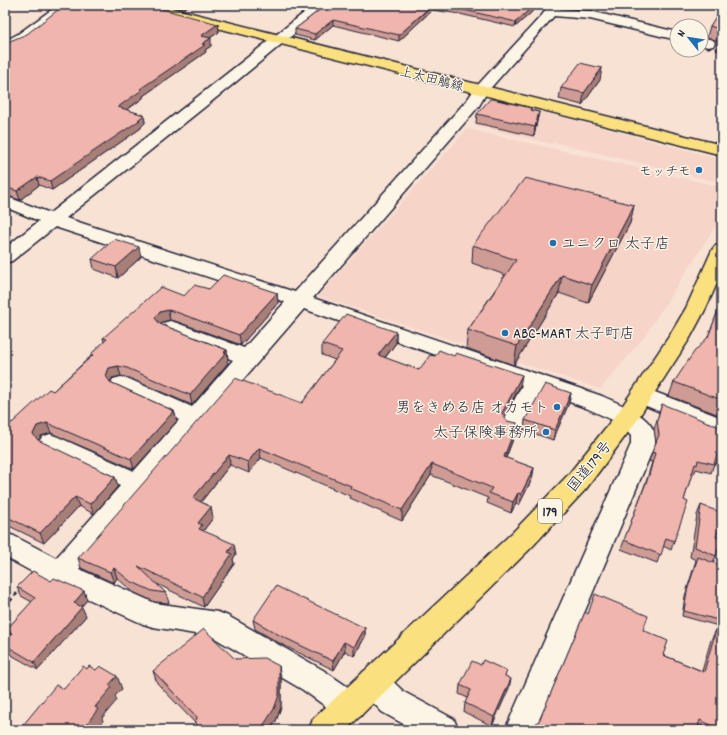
<svg xmlns="http://www.w3.org/2000/svg" width="727" height="735" viewBox="0 0 727 735" font-family="Dekko,'Klee One',sans-serif">
<style>
.built{fill:#f6d4c8}
.lines{fill:none;stroke-linecap:round;stroke-linejoin:round}
.minor-casing{stroke:#22223b;stroke-width:3}
.major-casing{stroke:#22223b;stroke-width:3}
.highway-casing{stroke:#22223b;stroke-width:3}
.path{stroke:#22223b;stroke-width:3;stroke-dasharray:3.5 3.5;stroke-linecap:butt}
.minor{fill:#fcf5e5;fill-rule:evenodd}
.major{fill:#fbe080;fill-rule:evenodd}
.highway{fill:#fbe080;fill-rule:evenodd}
.wall{fill:#ce9c94;stroke:#22223b}
.shaded-wall{fill:#a87f78;stroke:#22223b}
.building{fill:#f0b5ac;stroke:#22223b}
.poi-dot{fill:#1f6fb2;stroke:#fcf5e5;stroke-width:1.5}
.labels{text-anchor:middle;stroke-width:3;stroke-linejoin:round;paint-order:stroke}
.far-street-label{font-size:13px;fill:#22223b;stroke:#fcf5e5}
.far-poi-label{font-size:13px;fill:#22223b;stroke:#fcf5e5;text-anchor:end}
.shield{fill:#fcf5e5;stroke:#63616e;stroke-width:1}
.shield-label{font-size:14px;font-weight:bold;fill:#22223b}
.poi-label{font-size:15px;fill:#22223b;stroke:#fcf5e5;text-anchor:start}
.street-label{font-size:15px;fill:#22223b;stroke:#fcf5e5}
</style>
<rect width="100%" height="100%" fill="#f8e2d4"/>
<filter id="ink" filterUnits="userSpaceOnUse"><feTurbulence type="fractalNoise" baseFrequency=".025" numOctaves="2"/><feDisplacementMap in="SourceGraphic" scale="8" xChannelSelector="R" yChannelSelector="G"/><feConvolveMatrix kernelMatrix="1 2 1 2 8 2 1 2 1" color-interpolation-filters="sRGB"/></filter>
<g filter="url(#ink)">
<g class="built">
<polygon points="492,102 502,103 582,122 722,160 722,183 553,142 552,144 478,126 473,123"/>
<polygon points="467,129 722,187 722,216 644,337 600,389 318,296"/>
</g>
<g class="lines">
<g class="minor-casing">
<g id="minor">
<polygon points="58,5 73,5 28,40 5,50 5,41 18,34"/>
<path d="M314,5H329L232,85L66,218L295,292L467,100L476,87L543,14L548,5H562L559,9L590,11L677,32V40L590,19L554,16L487,92L479,106L313,298L602,396C619,404 646,413 654,431C655,435 655,440 655,444L535,730H505L631,444V436L619,423L586,408L542,392L522,430L514,433L506,430L502,424L522,385L304,309L79,569L155,603L218,612L228,616L323,670L361,696L365,706L361,716L350,720L339,716L303,690L213,637L153,627L143,624L49,581L5,557V533L14,536L56,558L120,486L42,449L38,443L42,437L50,434L58,437L134,471L179,420L113,391L110,385L113,379L121,377L129,379L192,407L233,360L163,333L159,328L163,323L170,321L177,323L244,348L285,302L55,227L12,261L5,263V248L39,221L5,207V196L50,213Z"/>
<path d="M454,5H481C475,14 465,10 456,8Z"/>
<polygon points="701,37 713,40 715,43 713,46 708,47 701,45"/>
<polygon points="642,387 722,418 722,437 634,401 631,395 634,389"/>
<polygon points="373,668 383,672 404,692 454,719 458,730 414,730 382,712 363,692 358,682 363,672"/>
</g>
</g>
<g class="major-casing">
<polygon id="major" points="136,5 159,5 722,145 722,155 138,8"/>
</g>
<g class="highway-casing">
<polygon id="highway" points="722,244 722,272 706,308 690,338 635,423 586,489 531,548 346,730 309,730 313,719 513,532 568,475 619,411 670,335 686,308 712,250 715,246"/>
</g>
<polyline class="path" points="5,606 21,589"/>
<use href="#minor" class="minor"/>
<use href="#major" class="major"/>
<use href="#highway" class="highway"/>
</g>
<g class="wall">
<polygon points="165,5 190,5 183,9"/>
<polygon points="326,5 460,5 466,6 532,12 515,27 460,14 432,10 399,41 333,25 315,40 295,35 295,29"/>
<polygon points="722,11 722,52 716,50 718,41 707,37 710,26"/>
<polygon points="218,24 219,32 210,38 211,46 205,50 206,52 143,96 143,98 127,110 144,115 145,123 141,127 141,128 52,190 39,185 20,200 5,195 5,43"/>
<polygon points="600,80 582,105 559,99 561,88"/>
<polygon points="531,108 531,110 539,112 537,121 534,136 476,123 477,114"/>
<polygon points="634,205 630,223 588,303 559,293 514,365 466,348 468,330 505,275 472,263 473,245"/>
<polygon points="141,257 118,278 94,269 92,259"/>
<polygon points="209,289 277,293 278,303 241,345 178,322 170,320 162,322 160,324 227,350 228,360 227,361 228,363 192,405 129,378 121,376 112,378 110,382 174,411 177,421 134,469 51,433 41,436 38,441 115,477 118,486 94,514 79,506 44,543 5,524 5,427 12,423 53,391 91,356 91,354 104,342 103,338 184,296"/>
<polygon points="722,300 722,416 669,396 674,382 708,337"/>
<polygon points="396,332 396,343 385,358 419,370 520,386 504,416 515,434 506,458 534,468 532,479 519,505 516,503 511,513 487,503 488,498 431,475 402,521 350,498 350,496 261,458 249,473 230,465 201,502 213,518 203,531 236,554 233,559 234,564 204,607 157,584 166,593 169,603 155,602 133,592 117,578 114,583 81,568 78,558 302,403 335,360 322,355 322,344"/>
<polygon points="571,393 569,403 553,440 524,430 525,420"/>
<polygon points="662,404 720,455 716,464 714,464 711,473 696,469 694,474 692,473 684,500 674,541 671,550 663,546 657,563 621,549 647,479 652,462 649,461 656,443 654,429"/>
<polygon points="701,505 716,537 716,556 713,563 722,566 722,627 682,616 685,596 696,560 690,557 697,515"/>
<polygon points="51,581 84,591 87,600 81,607 86,616 38,670 6,652 5,650 5,645 9,636 6,630 32,602 21,596 17,587"/>
<polygon points="588,614 643,630 663,655 702,671 711,640 716,630 722,632 722,730 534,730 539,721"/>
<polygon points="253,620 365,628 365,637 354,656 345,651 334,670 283,645 255,629"/>
<polygon points="235,659 279,666 281,679 281,707 276,721 270,730 195,730 196,724 157,683 153,671"/>
<polygon points="506,676 509,688 492,726 464,712 465,703 468,698 459,694 460,685"/>
</g>
<g class="shaded-wall">
<polygon points="182,5 190,5 183,9"/>
<polygon points="433,5 432,10 399,41 399,35"/>
<polygon points="533,6 532,12 515,27 516,22"/>
<polygon points="333,20 333,25 315,40 315,34"/>
<polygon points="218,24 219,32 202,43 201,36"/>
<polygon points="211,38 211,46 205,50 206,52 143,96 143,98 119,115 118,107 140,89"/>
<polygon points="602,68 600,80 582,105 584,93"/>
<polygon points="539,112 537,121 534,136 535,127"/>
<polygon points="144,115 145,123 141,127 141,128 52,190 50,181"/>
<polygon points="37,177 39,185 20,200 17,191"/>
<polygon points="5,203 7,209 5,211"/>
<polygon points="634,205 630,223 588,303 592,285"/>
<polygon points="139,247 141,257 118,278 116,267"/>
<polygon points="562,275 559,293 514,365 517,346"/>
<polygon points="277,293 278,303 241,345 239,335"/>
<polygon points="168,310 170,320 162,322 158,328 155,318 160,312"/>
<polygon points="396,332 396,343 378,366 378,355"/>
<polygon points="227,350 228,360 227,361 228,363 192,405 190,395"/>
<polygon points="118,366 121,376 112,378 109,386 106,376 109,368"/>
<polygon points="522,375 520,386 501,423 502,413"/>
<polygon points="571,393 569,403 553,440 555,430"/>
<polygon points="174,411 177,421 134,469 131,459"/>
<polygon points="47,423 51,433 41,436 37,444 33,434 37,426"/>
<polygon points="517,423 515,434 502,467 504,457"/>
<polygon points="259,448 261,458 249,473 248,462"/>
<polygon points="229,455 230,465 195,509 193,498"/>
<polygon points="432,464 431,475 402,521 402,510"/>
<polygon points="534,468 532,479 519,505 521,494"/>
<polygon points="115,477 118,486 94,514 90,504"/>
<polygon points="518,493 516,503 511,513 513,502"/>
<polygon points="75,497 79,506 44,543 40,533"/>
<polygon points="211,507 213,518 203,531 201,540 198,523"/>
<polygon points="234,544 236,554 233,559 234,564 204,607 202,597 228,552"/>
<polygon points="114,568 117,578 114,583 110,572"/>
<polygon points="84,591 87,600 77,611 74,603"/>
<polygon points="82,607 86,616 38,670 34,662"/>
<polygon points="365,628 365,637 354,656 354,647"/>
<polygon points="344,642 345,651 334,670 333,661"/>
<polygon points="279,666 281,679 281,707 276,721 270,730 258,730"/>
<polygon points="117,676 122,689 115,696 117,700 102,718 103,721 96,730 82,730 109,685"/>
<polygon points="511,679 509,688 492,726 494,717"/>
</g>
<g class="building">
<polygon points="64,5 147,5 218,24 201,36 211,38 202,44 205,45 140,89 142,90 118,107 144,115 138,120 140,120 50,181 37,177 17,191 5,187 5,72 6,72 5,72 5,43 27,34"/>
<polygon points="326,5 432,5 399,35 333,20 315,34 295,29"/>
<polygon points="434,5 460,5 466,6 478,5 526,5 533,6 516,22 460,9"/>
<polygon points="720,10 722,11 722,30 710,26"/>
<polygon points="722,34 722,40 719,39"/>
<polygon points="580,63 602,68 584,93 561,88"/>
<polygon points="490,99 493,99 531,108 530,110 539,112 535,127 477,114"/>
<polygon points="525,178 634,205 592,285 562,275 517,346 468,330 516,260 473,245"/>
<polygon points="114,239 139,247 116,267 92,259"/>
<polygon points="223,275 277,293 239,335 176,312 168,310 160,312 155,318 160,324 227,350 224,352 226,353 190,395 127,368 118,366 109,368 106,376 110,382 174,411 131,459 47,423 37,426 33,434 38,440 115,477 90,504 75,497 40,533 5,516 5,427 10,422 12,423 49,389 53,391 93,355 91,354 107,339 103,338 161,287 184,296 194,285 209,289"/>
<polygon points="722,300 722,400 674,382 694,352 708,337"/>
<polygon points="346,314 396,332 378,355 419,370 430,355 435,356 439,350 454,356 456,353 522,375 502,413 507,421 517,423 504,457 534,468 521,494 518,493 513,502 489,493 492,488 432,464 402,510 350,488 351,486 259,448 248,462 229,455 193,498 211,507 198,523 202,525 199,529 234,544 228,552 232,554 202,597 138,566 166,593 152,591 130,581 114,568 110,572 78,558 235,378 302,403 342,351 322,344"/>
<polygon points="545,384 571,393 555,430 525,420"/>
<polygon points="662,404 722,428 722,445 720,455 717,454 714,464 698,460 697,465 695,464 684,500 688,502 674,541 666,538 661,555 624,540 649,475 655,453 652,452 659,435 657,420"/>
<polygon points="701,505 722,513 722,519 716,537 721,539 716,556 695,547"/>
<polygon points="698,557 722,566 722,621 684,611 687,591"/>
<polygon points="33,571 51,581 54,578 84,591 74,603 82,607 34,662 5,645 5,640 12,633 6,630 35,598 17,587"/>
<polygon points="276,586 365,628 354,647 344,642 333,661 281,636 253,620"/>
<polygon points="595,594 648,616 643,630 668,641 663,655 704,672 716,630 722,632 722,730 700,720 697,730 534,730 537,722 539,721 585,612 588,614"/>
<polygon points="204,629 235,659 264,658 279,666 279,695 274,709 265,723 258,730 195,730 197,717 153,671"/>
<polygon points="483,660 507,671 505,676 511,679 494,717 465,703 471,690 460,685 472,661 481,665"/>
<polygon points="83,666 87,669 89,666 96,670 100,666 117,676 109,685 112,687 95,707 98,709 82,730 19,730 56,685 64,689"/>
</g>
</g>
<g class="poi-dot">
<circle cx="699" cy="170" r="4"/>
<circle cx="553" cy="243" r="4"/>
<circle cx="505" cy="333" r="4"/>
<circle cx="557" cy="407" r="4"/>
<circle cx="546" cy="432" r="4"/>
</g>
<g class="labels">
<g class="far-street-label">
<text transform="translate(432 78) rotate(14)" y="5">上太田鵤線</text>
</g>
<g class="far-poi-label">
<text x="691" y="175">モッチモ</text>
</g>
<rect class="shield" x="538" y="499" width="24" height="24" rx="3"/>
<g class="shield-label">
<text x="550" y="516">179</text>
</g>
<g class="poi-label">
<text x="561" y="248">ユニクロ 太子店</text>
<text x="513" y="338">ABC-MART 太子町店</text>
<text x="549" y="412" text-anchor="end">男をきめる店 オカモト</text>
<text x="538" y="437" text-anchor="end">太子保険事務所</text>
</g>
<g class="street-label">
<text transform="translate(589 466) rotate(-51)" y="5">国道179号</text>
</g>
</g>
<rect width="727" height="735" fill="none" stroke="#fcf5e5" stroke-width="20"/>
<rect x="10" y="10" width="707" height="715" fill="none" stroke="#22223b" stroke-width="1.5" filter="url(#ink)"/>
<g transform="translate(689 38) rotate(300)"><circle r="19" fill="#fcf5e5" stroke="#a5a1a1"/>
<path d="M0-3L7 15L0 10L-7 15Z" fill="#1f6fb2"/>
<text y="-6" font-size="11" font-weight="bold" text-anchor="middle" fill="#22223b">N</text>
</g>
</svg>
